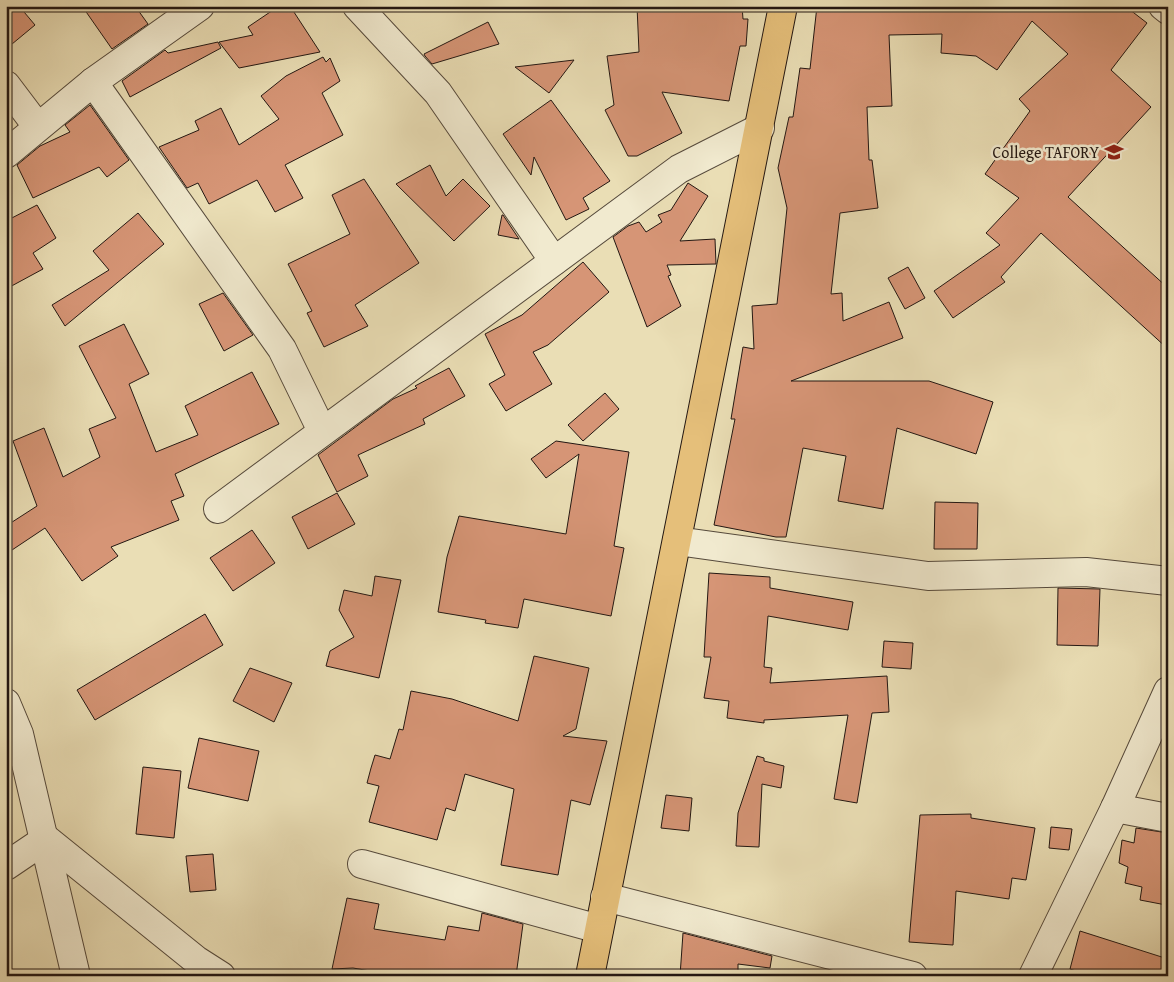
<svg xmlns="http://www.w3.org/2000/svg" width="1174" height="982" viewBox="0 0 1174 982" font-family="'Gentium Book Plus',serif">
<style>
.building{fill:#d69576;stroke:#231712}
.lines{fill:none;stroke-linecap:round;stroke-linejoin:round}
.minor-casing{stroke:#55493b;stroke-width:30}
.major-casing{stroke:#231712;stroke-width:30}
.minor{stroke:#f1eacf;stroke-width:28}
.major{stroke:#e5bf7a;stroke-width:28}
.labels{text-anchor:middle;stroke-width:5;stroke-linejoin:round;paint-order:stroke}
.poi-label{font-size:16px;fill:#231712;stroke:#f1eacf;text-anchor:end}
</style>
<rect width="100%" height="100%" fill="#eadeb5"/>
<filter id="stains"><feTurbulence type="fractalNoise" baseFrequency=".004" numOctaves="4"/><feColorMatrix values="0 0 0 0 .2 0 0 0 0 .09 0 0 0 0 .02 0 0 0 .5 -.17"/></filter>
<radialGradient id="worn" r=".72"><stop offset=".6" stop-color="#630" stop-opacity="0"/><stop offset="1" stop-color="#630" stop-opacity=".3"/></radialGradient>
<g class="building">
<polygon points="6,6 19,6 35,25 6,49"/>
<polygon points="82,6 135,6 148,24 112,49"/>
<polygon points="279,6 290,6 320,52 239,68 219,42 253,35 248,27"/>
<polygon points="637,6 742,6 743,19 748,19 746,46 740,46 729,101 662,92 682,133 637,156 628,156 605,110 614,105 607,56 639,52"/>
<polygon points="817,6 1125,6 1147,23 1111,70 1151,107 1068,197 1168,288 1168,349 1041,233 1001,277 1005,282 953,318 934,291 1000,245 986,233 1019,198 985,174 1030,111 1019,99 1068,54 1032,21 997,70 976,56 941,53 942,34 889,35 892,106 867,107 869,160 872,160 878,208 840,213 831,294 842,293 843,321 889,302 903,338 791,381 929,381 993,402 976,454 897,428 883,509 838,501 846,456 803,448 786,537 776,537 714,525 735,419 731,419 743,347 754,349 752,306 777,304 787,208 778,168 789,117 793,117 800,68 810,69"/>
<polygon points="488,22 499,44 432,64 425,56 424,54"/>
<polygon points="218,42 221,48 130,97 122,81 165,50 168,53"/>
<polygon points="323,57 326,62 330,58 340,81 322,93 343,135 285,165 303,198 275,212 257,180 209,204 198,183 187,188 159,147 199,130 195,121 221,108 239,145 279,119 261,96 286,76"/>
<polygon points="574,60 549,93 515,67"/>
<polygon points="551,100 610,181 583,198 589,209 566,220 534,157 531,175 503,134"/>
<polygon points="90,105 129,160 107,177 99,167 33,198 17,165 40,146 70,132 65,125"/>
<polygon points="430,165 446,196 463,179 490,206 454,241 396,184"/>
<polygon points="364,179 419,263 355,305 368,326 324,347 307,313 312,311 288,264 350,234 332,195"/>
<polygon points="688,183 708,196 680,241 715,239 716,264 667,265 671,275 668,276 681,306 647,327 613,237 628,226 639,222 646,232 662,222 658,215 671,210"/>
<polygon points="37,205 56,238 33,253 43,269 6,289 6,221"/>
<polygon points="138,213 164,244 65,326 52,305 109,270 93,251"/>
<polygon points="502,215 503,215 519,239 498,235"/>
<polygon points="583,262 609,292 548,345 533,352 552,384 506,411 489,384 505,375 485,334 522,315"/>
<polygon points="908,267 925,298 905,309 888,278"/>
<polygon points="223,293 253,335 224,351 199,304"/>
<polygon points="124,324 149,374 129,384 156,452 198,435 185,406 252,372 279,424 175,474 184,496 171,501 179,520 111,547 118,556 82,581 45,528 6,554 6,526 37,506 13,441 44,428 63,477 100,457 89,429 116,418 79,346"/>
<polygon points="449,368 465,396 423,419 425,424 358,455 368,476 337,492 318,455 393,399 417,388 415,386"/>
<polygon points="605,393 619,409 583,441 568,425"/>
<polygon points="556,441 629,452 614,546 624,548 611,616 524,599 518,628 485,623 486,620 438,612 447,557 459,516 566,534 579,454 546,478 531,459"/>
<polygon points="337,493 355,524 308,549 292,517"/>
<polygon points="935,502 978,503 977,549 934,549"/>
<polygon points="252,530 275,563 233,591 210,558"/>
<polygon points="709,573 770,577 770,588 853,602 848,630 768,616 764,667 772,668 770,683 887,676 889,712 872,713 857,803 834,799 848,715 764,720 764,723 727,718 729,701 704,698 711,657 704,657"/>
<polygon points="375,576 401,580 379,678 326,666 330,651 354,637 339,610 344,590 372,596"/>
<polygon points="1058,588 1100,589 1098,646 1057,645"/>
<polygon points="205,614 223,645 95,720 77,690"/>
<polygon points="884,641 913,643 911,669 882,667"/>
<polygon points="534,656 589,668 576,729 563,736 607,741 590,805 571,800 558,875 501,865 514,789 465,774 455,811 446,808 437,840 369,822 379,786 367,783 371,768 375,755 390,759 399,729 403,730 411,691 452,699 518,721"/>
<polygon points="250,668 292,683 274,722 233,701"/>
<polygon points="199,738 259,751 248,801 188,788"/>
<polygon points="757,756 764,758 764,761 784,766 781,788 762,784 759,847 736,846 738,813"/>
<polygon points="143,767 181,771 174,838 136,834"/>
<polygon points="666,795 692,798 689,831 661,828"/>
<polygon points="971,814 971,818 1035,828 1026,880 1012,878 1009,899 956,891 953,945 909,942 920,815"/>
<polygon points="1051,827 1072,829 1069,850 1049,848"/>
<polygon points="1136,828 1168,833 1166,905 1140,900 1142,887 1125,883 1128,867 1119,863 1122,840 1134,843"/>
<polygon points="213,854 216,890 190,892 186,856"/>
<polygon points="347,898 379,904 374,929 445,940 448,926 479,931 482,913 523,924 516,976 467,971 466,976 399,976 353,968 332,969"/>
<polygon points="1080,931 1168,959 1168,976 1091,976 1070,969"/>
<polygon points="683,933 772,956 770,968 738,964 738,976 680,976"/>
</g>
<g class="lines">
<g class="minor-casing">
<g id="minor">
<polyline points="357,6 438,93 554,261"/>
<polyline points="1163,6 1168,10"/>
<polyline points="93,82 282,349 322,431"/>
<polyline points="6,85 37,126"/>
<polyline points="6,154 93,82 200,6"/>
<polyline points="218,509 679,169 760,128"/>
<polyline points="677,541 928,576 1086,572 1168,581"/>
<polyline points="6,703 19,734 76,976"/>
<polyline points="1115,808 1168,818"/>
<polyline points="362,864 599,929"/>
<polyline points="6,866 46,839 196,960 221,976"/>
<polyline points="605,897 913,976"/>
<polyline points="1033,976 1115,808 1168,691"/>
</g>
</g>
<g class="major-casing">
<polyline id="major" points="590,976 783,6"/>
</g>
<use href="#minor" class="minor"/>
<use href="#major" class="major"/>
</g>
<defs>
<g id="university-bare" transform="scale(1.5)"><path d="M0-5L7-2L0 1L-7-2ZM-4 1L0 2.5L4 1V4Q0 6-4 4Z" fill="#8f2418" stroke="#f1eacf" stroke-width="2.5" paint-order="stroke"/></g>
</defs>
<g fill-rule="evenodd">
<use href="#university-bare" x="1114" y="152"/>
</g>
<g class="labels">
<g class="poi-label">
<text x="1099" y="158">College TAFORY</text>
</g>
</g>
<rect width="1174" height="982" fill="none" stroke="#eadeb5" stroke-width="25"/>
<rect x="8" y="8" width="1159" height="967" fill="none" stroke="#231712" stroke-width="2.5"/>
<rect x="12" y="12" width="1149" height="957" fill="none" stroke="#231712"/>
<rect width="100%" height="100%" filter="url(#stains)"/>
<rect width="100%" height="100%" fill="url(#worn)"/>
</svg>
